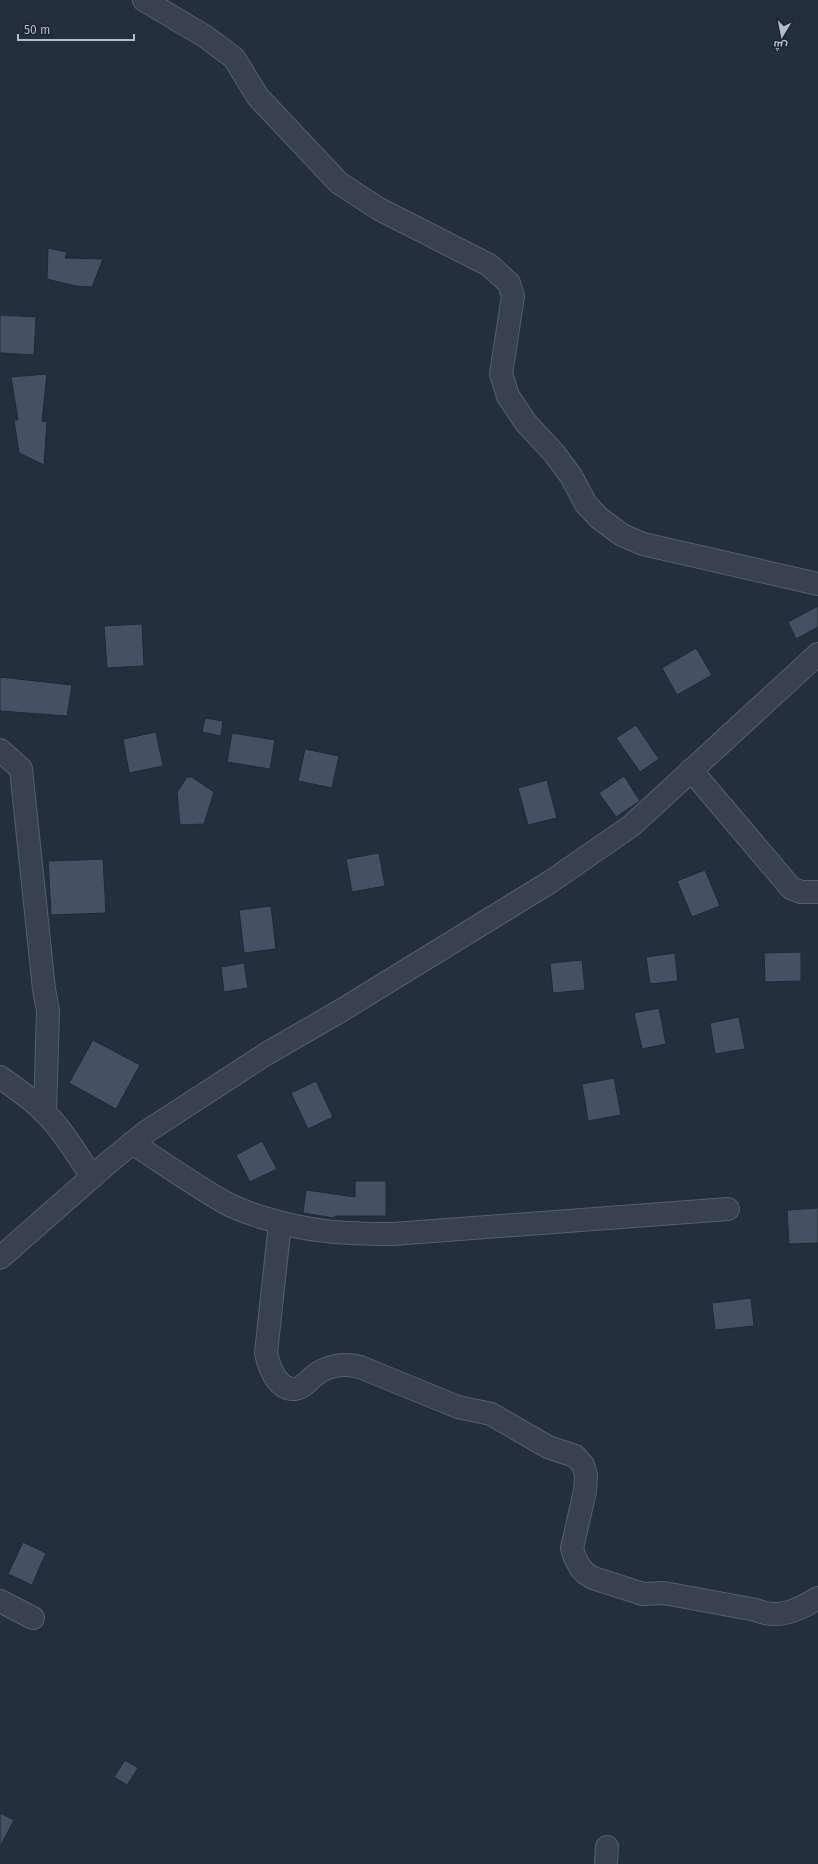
<svg xmlns="http://www.w3.org/2000/svg" width="818" height="1864" viewBox="0 0 818 1864" font-family="'Fira Sans',Cairo,sans-serif">
<style>
.building{fill:#455162;stroke:#1f2835}
.lines{fill:none;stroke-linecap:round;stroke-linejoin:round}
.minor-casing{stroke:#565f6c;stroke-width:24}
.minor{stroke:#38414e;stroke-width:22}
</style>
<rect width="100%" height="100%" fill="#242f3e"/>
<g class="building">
<polygon points="48,248 67,252 65,258 103,259 92,287 75,286 47,279"/>
<polygon points="0,315 36,317 34,355 0,353"/>
<polygon points="47,374 42,421 47,422 44,465 19,453 14,420 18,420 11,377"/>
<polygon points="818,606 818,627 796,639 788,622"/>
<polygon points="142,624 144,666 107,668 104,626"/>
<polygon points="696,648 712,675 677,695 662,668"/>
<polygon points="0,677 72,685 67,716 0,711"/>
<polygon points="205,718 223,721 221,736 202,732"/>
<polygon points="636,725 659,759 640,772 616,738"/>
<polygon points="156,732 163,766 129,773 123,739"/>
<polygon points="232,733 275,740 270,769 227,762"/>
<polygon points="305,749 339,756 332,788 298,781"/>
<polygon points="624,776 640,801 616,817 599,793"/>
<polygon points="187,777 192,777 214,792 204,824 180,825 177,792"/>
<polygon points="547,780 557,818 528,825 518,788"/>
<polygon points="379,853 385,886 352,892 346,859"/>
<polygon points="103,859 106,913 51,915 48,861"/>
<polygon points="705,870 720,906 692,917 677,881"/>
<polygon points="271,906 276,949 244,953 239,910"/>
<polygon points="801,952 801,981 765,982 764,953"/>
<polygon points="675,953 678,981 650,984 646,957"/>
<polygon points="582,960 585,990 553,993 550,963"/>
<polygon points="244,963 248,988 224,992 221,967"/>
<polygon points="659,1008 666,1044 642,1049 634,1013"/>
<polygon points="739,1017 745,1049 715,1054 710,1023"/>
<polygon points="93,1040 140,1065 116,1109 69,1083"/>
<polygon points="614,1078 621,1115 588,1121 582,1084"/>
<polygon points="316,1081 333,1117 308,1129 291,1093"/>
<polygon points="262,1141 277,1169 250,1182 236,1155"/>
<polygon points="355,1181 386,1181 386,1216 335,1216 334,1218 303,1213 306,1190 355,1197"/>
<polygon points="818,1208 818,1243 789,1244 787,1210"/>
<polygon points="751,1298 754,1326 715,1330 712,1303"/>
<polygon points="23,1542 46,1553 32,1585 8,1574"/>
<polygon points="125,1760 138,1768 127,1785 114,1777"/>
<polygon points="0,1813 14,1820 0,1847"/>
</g>
<g class="lines">
<g class="minor-casing">
<g id="minor">
<polyline points="144,0 206,37 234,58 258,97 339,183 379,209 489,265 509,283 513,296 501,374 508,396 526,423 554,453 571,476 586,504 599,518 622,535 643,544 818,584"/>
<polyline points="0,750 21,769 44,989 48,1011 45,1113"/>
<polyline points="691,770 791,888 801,892 818,892"/>
<path d="M0,1077C15,1088 31,1098 44,1112C63,1130 77,1155 92,1177"/>
<path d="M132,1143C163,1163 193,1184 224,1202C236,1209 249,1213 261,1217C308,1232 344,1234 393,1234L728,1209"/>
<path d="M280,1223L266,1353C269,1367 277,1390 295,1389C303,1388 308,1381 313,1377C326,1365 344,1363 360,1367L458,1407L491,1414L548,1447L575,1456L583,1465L586,1475L585,1491L572,1548L575,1558L580,1567L585,1573L593,1578L643,1594L664,1593L756,1610C778,1620 799,1610 818,1598"/>
<polyline points="0,1258 109,1162 146,1132 266,1054 342,1010 550,882 631,826 818,654"/>
<polyline points="0,1601 33,1618"/>
<polyline points="606,1864 607,1847"/>
</g>
</g>
<use href="#minor" class="minor"/>
</g>
<g transform="translate(782 36) rotate(190)" stroke="#1d2633" stroke-width="3" paint-order="stroke">
<path d="M0-3L7 15L0 10L-7 15Z" fill="#b4bcc9"/>
<text y="-6" font-size="11" font-weight="bold" text-anchor="middle" fill="#b4bcc9">ش</text>
</g>
<path d="M18 34v6h116v-6" fill="none" stroke="#b4bcc9" stroke-width="2"/>
<text x="24" y="34" font-size="12" fill="#b4bcc9" stroke="#1d2633" stroke-width="3" paint-order="stroke">50 m</text>
</svg>
